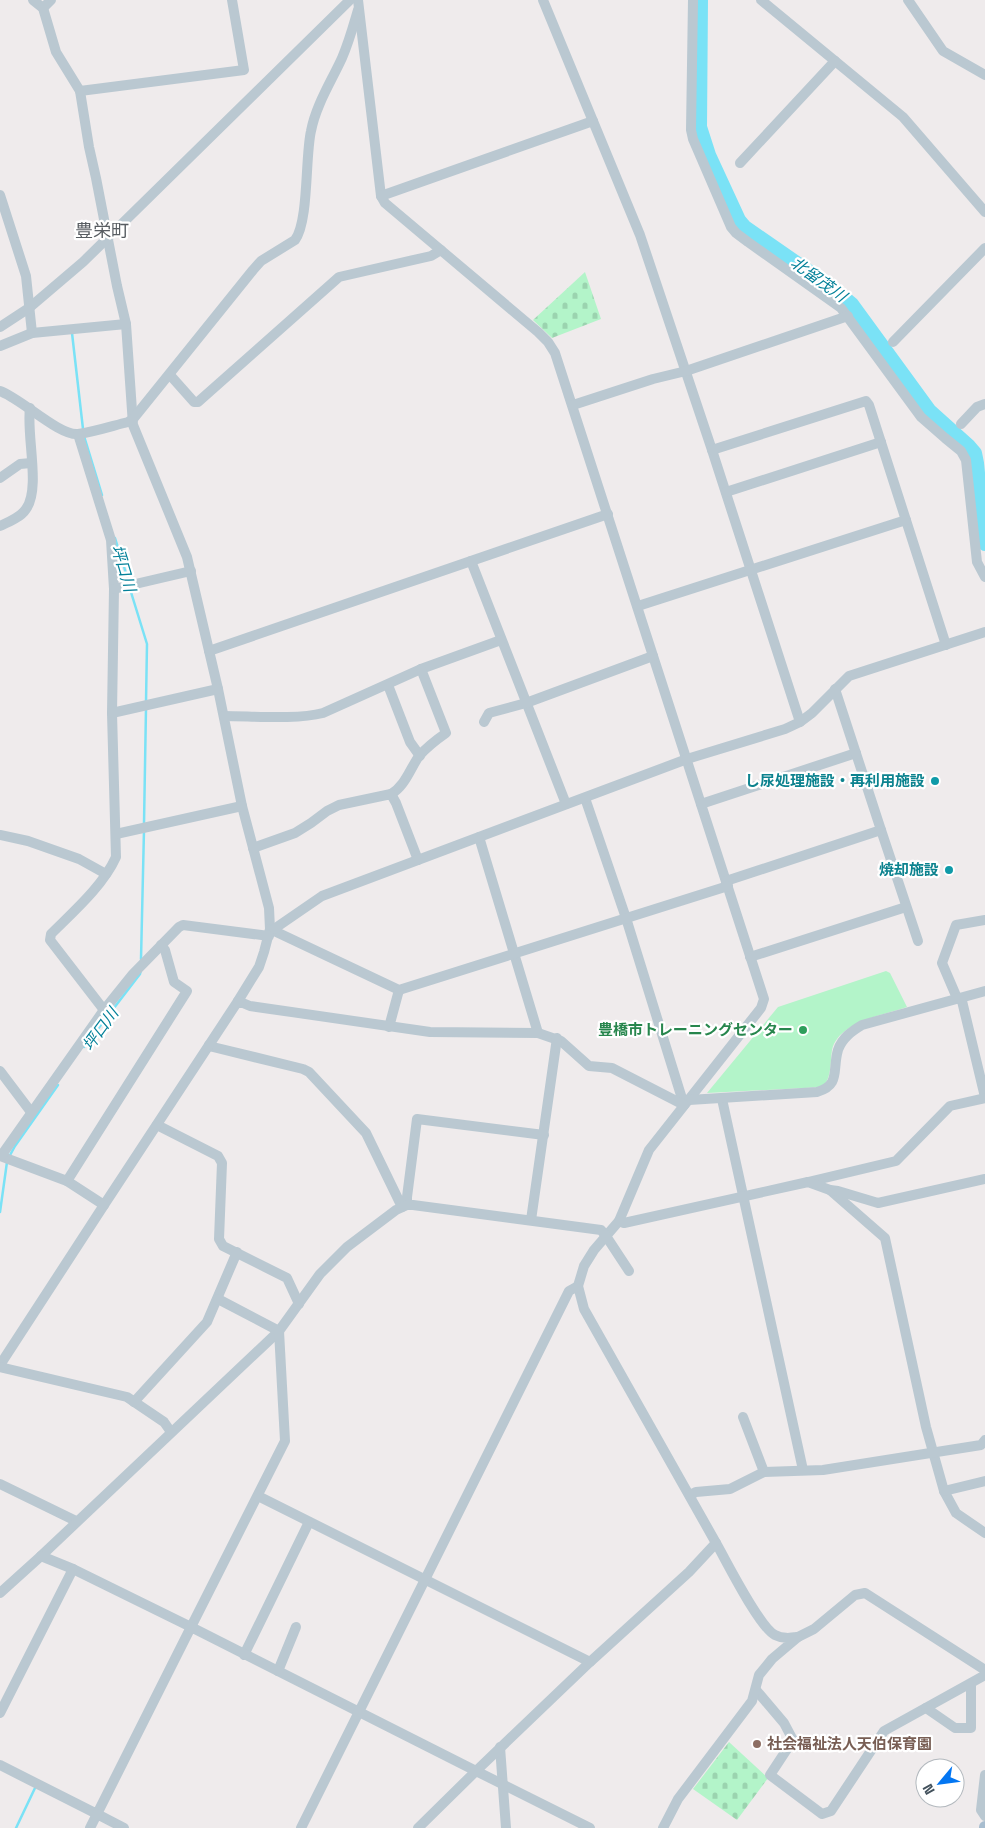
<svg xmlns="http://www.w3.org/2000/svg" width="985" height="1828" viewBox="0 0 985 1828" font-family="'Space Grotesk','Noto Sans JP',sans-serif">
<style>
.grass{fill:#b3f4c9}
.cemetery{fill:url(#cemetery-stones)}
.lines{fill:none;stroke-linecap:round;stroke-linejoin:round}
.stream{stroke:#7ae2f6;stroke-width:2.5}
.river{stroke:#7ae2f6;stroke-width:14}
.minor{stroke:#bac8d1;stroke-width:10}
.major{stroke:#a8bdcf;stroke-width:12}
.culture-dot{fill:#0f9aa8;stroke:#fff;stroke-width:2}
.leisure-dot{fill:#2e9e5b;stroke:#fff;stroke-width:2}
.education-dot{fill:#8d6e63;stroke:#fff;stroke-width:2}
.labels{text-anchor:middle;stroke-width:4.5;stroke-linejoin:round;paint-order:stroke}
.culture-label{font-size:15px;font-weight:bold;fill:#0d838f;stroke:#fff;text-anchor:end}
.leisure-label{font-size:15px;font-weight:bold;fill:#27864d;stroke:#fff;text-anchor:end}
.education-label{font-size:15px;font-weight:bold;fill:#785e54;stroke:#fff;text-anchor:start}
.water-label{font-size:16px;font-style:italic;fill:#038099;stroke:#fff}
.quarter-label{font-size:18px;fill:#585d62;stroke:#fff}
</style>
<defs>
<pattern id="cemetery-stones" width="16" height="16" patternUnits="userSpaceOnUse" patternTransform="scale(1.25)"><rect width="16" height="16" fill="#b3f4c9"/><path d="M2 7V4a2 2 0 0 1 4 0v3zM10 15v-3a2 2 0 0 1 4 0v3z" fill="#9bd3af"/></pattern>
</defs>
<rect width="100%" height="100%" fill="#efebec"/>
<path class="grass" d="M886,971L890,973L907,1007C884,1015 838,1022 832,1050C830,1063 832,1076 823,1087L707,1093L778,1007Z"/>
<g class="cemetery">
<polygon points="585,272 601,319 552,338 533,320"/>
<polygon points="729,1742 768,1778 737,1820 693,1789"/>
</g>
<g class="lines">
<g class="stream">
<polyline points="72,333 83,429"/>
<polyline points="84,436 102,495"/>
<polyline points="115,538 129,583"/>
<polyline points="130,589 147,644 146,702"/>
<polyline points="144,824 146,708"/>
<polyline points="141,959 144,830"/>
<polyline points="84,1047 140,974 141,970"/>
<polyline points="9,1157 15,1146 58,1085"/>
<polyline points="0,1212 7,1162"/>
<polyline points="16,1828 35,1788"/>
</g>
<polyline class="river" points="701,0 700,127 709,155 739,220 745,227 833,288 852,304 930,411 969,446 975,453 977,463 985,544"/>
<g class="minor">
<polyline points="33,0 43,8 56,52 80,91 89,147 96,178 117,286 126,324 133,425 187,557 218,689 242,806 269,908 270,929 264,952 259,967 238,1001"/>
<polyline points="358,0 381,196 385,203 538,332 548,342 555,353 764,999 761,1008 649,1150 619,1221 594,1250 584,1266 578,1286 584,1309 716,1543"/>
<polyline points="543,0 640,235 712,450 800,722"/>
<polyline points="693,0 691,130 693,139 731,227 736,233 748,242 841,308 921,417 945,438 961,451 966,460 977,562 985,577"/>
<polyline points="761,0 903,117 985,212"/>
<polyline points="908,0 943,51 985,75"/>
<polyline points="43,8 51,0"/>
<polyline points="80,91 244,70 232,0"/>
<polyline points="740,163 835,61"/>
<polyline points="0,195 26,276 32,333"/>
<polyline points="381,196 593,121"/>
<polyline points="0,327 29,308 83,262 350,0"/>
<polyline points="893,342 985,248"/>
<polyline points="0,346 32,333 126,324"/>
<polyline points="170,375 194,402 198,402 339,277 431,256 441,250"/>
<path d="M0,391C22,399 59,436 78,434C94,432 112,426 128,422L133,419L253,270L261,261L295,240C309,221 305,157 311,131C316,105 331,82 342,58C349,42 353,27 358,10"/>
<polyline points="573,405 653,379 686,371 848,316"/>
<polyline points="961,424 977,407 985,404"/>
<path d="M78,434L111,540L114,589L112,713L116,857C103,886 73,912 51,934L50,940L104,1010"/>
<polyline points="712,450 866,401 869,405 946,645"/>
<polyline points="0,478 20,464 31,463"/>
<polyline points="726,492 881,442"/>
<path d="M0,526C9,522 21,517 26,509C41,489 26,434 30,408"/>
<polyline points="471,561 566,804"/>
<polyline points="114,589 191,571"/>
<polyline points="638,606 906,520"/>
<polyline points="209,651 608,514"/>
<polyline points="388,685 410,742 420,756"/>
<polyline points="112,713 218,689"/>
<path d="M224,716C252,716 296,720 323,713L421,669L501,640"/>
<polyline points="484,722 489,713 526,703 653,656"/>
<path d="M391,794C405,786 410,769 419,756C427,747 436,740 446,733L421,669"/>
<polyline points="585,798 626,918 684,1105"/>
<polyline points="701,804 856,753"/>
<polyline points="881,830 918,941"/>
<polyline points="116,834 242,806"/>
<polyline points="0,835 28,841 79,859 106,874"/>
<polyline points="479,837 538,1033"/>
<polyline points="253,848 295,833 311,823 327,811 339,805 391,794 396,803 418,860"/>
<polyline points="726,881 881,830 835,689"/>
<polyline points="985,920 956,925 942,963 957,998 962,1001 985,1097"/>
<polyline points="270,929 399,990 728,886"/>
<polyline points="274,929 322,896 687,759 785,729 800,722 812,713 849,676 985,632"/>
<polyline points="750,957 906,907"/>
<polyline points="389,1027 399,990"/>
<polyline points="209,1045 213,1047 303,1069 309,1072 366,1133 402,1207"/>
<polyline points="0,1071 31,1112"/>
<polyline points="722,1099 803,1470"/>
<path d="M689,1100L817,1092C841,1085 832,1070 838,1050C842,1038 852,1031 862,1025L985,991"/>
<polyline points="157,1125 218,1156 222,1163 219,1239 223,1246 287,1278 299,1304"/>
<polyline points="0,1156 67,1181 104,1205 238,1001 250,1006 430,1032 538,1033 561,1041 589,1066 612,1068 684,1105"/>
<polyline points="1,1156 104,1010 133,974 179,927 183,925 269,936"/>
<polyline points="67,1181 187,991 174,982 165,950 161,945"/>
<polyline points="808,1182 896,1161 950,1106 985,1098"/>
<polyline points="830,1190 885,1238 926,1427 944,1491 956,1513 985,1533"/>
<polyline points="407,1205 407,1197 417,1119 544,1135"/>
<polyline points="531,1220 557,1038"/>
<polyline points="619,1221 624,1223 808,1182 830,1190 838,1191 878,1203 985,1179"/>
<polyline points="0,1365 104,1205"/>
<polyline points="0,1367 127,1397 164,1422 171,1432"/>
<polyline points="134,1402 207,1322 237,1252"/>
<polyline points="743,1417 764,1472"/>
<polyline points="0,1484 76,1521"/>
<polyline points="944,1491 985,1481"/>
<polyline points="690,1495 696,1492 730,1489 764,1472 823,1470 981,1445 985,1440"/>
<polyline points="258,1496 590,1662"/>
<polyline points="41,1556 279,1331 320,1274 347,1247 396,1210 407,1205 413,1205 601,1230 606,1236 629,1271"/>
<polyline points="0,1593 41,1556 73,1569 191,1627 285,1441 279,1331 218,1299"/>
<polyline points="798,1637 814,1629 855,1595 865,1593 985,1670"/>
<polyline points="244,1655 309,1522"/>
<polyline points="278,1671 296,1627"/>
<polyline points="756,1690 784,1723 793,1740 770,1775 822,1814 831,1811 884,1731 985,1675"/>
<polyline points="926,1708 955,1728 971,1728 971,1684"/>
<polyline points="0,1713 73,1569"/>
<polyline points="500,1747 506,1828"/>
<path d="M0,1765L97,1814L191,1627L476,1771L590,1662L689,1572L716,1543C727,1562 759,1627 775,1635C783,1639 790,1638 798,1637L772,1659L759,1675L752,1701L678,1799L663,1828"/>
<polyline points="985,1775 981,1810 985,1816"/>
<polyline points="90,1828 97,1814 124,1828"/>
<polyline points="301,1828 569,1291 578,1286"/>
<polyline points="418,1828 476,1771 590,1828"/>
</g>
<polyline class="major" points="985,1828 985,1827"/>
</g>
<g class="culture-dot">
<circle cx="935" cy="781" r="5"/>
<circle cx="949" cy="870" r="5"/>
</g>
<circle class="leisure-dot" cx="803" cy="1030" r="5"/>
<circle class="education-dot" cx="757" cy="1744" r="5"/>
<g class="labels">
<g class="culture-label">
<text x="925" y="786">し尿処理施設・再利用施設</text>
<text x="939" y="875">焼却施設</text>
</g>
<g class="leisure-label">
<text x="793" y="1035">豊橋市トレーニングセンター</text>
</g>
<g class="education-label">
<text x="767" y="1749">社会福祉法人天伯保育園</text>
</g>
<g class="water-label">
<text transform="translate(819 279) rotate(36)" y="6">北留茂川</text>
<text transform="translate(124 568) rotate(73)" y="6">坪口川</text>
<text transform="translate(100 1029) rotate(-54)" y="6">坪口川</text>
</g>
<g class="quarter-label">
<text x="102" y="237">豊栄町</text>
</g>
</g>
<g transform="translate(940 1783) rotate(241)"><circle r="24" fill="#ffffff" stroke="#b3b9be"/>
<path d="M0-4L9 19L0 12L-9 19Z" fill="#0376f2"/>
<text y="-8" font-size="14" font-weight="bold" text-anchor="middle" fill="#42515c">N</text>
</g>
</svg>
